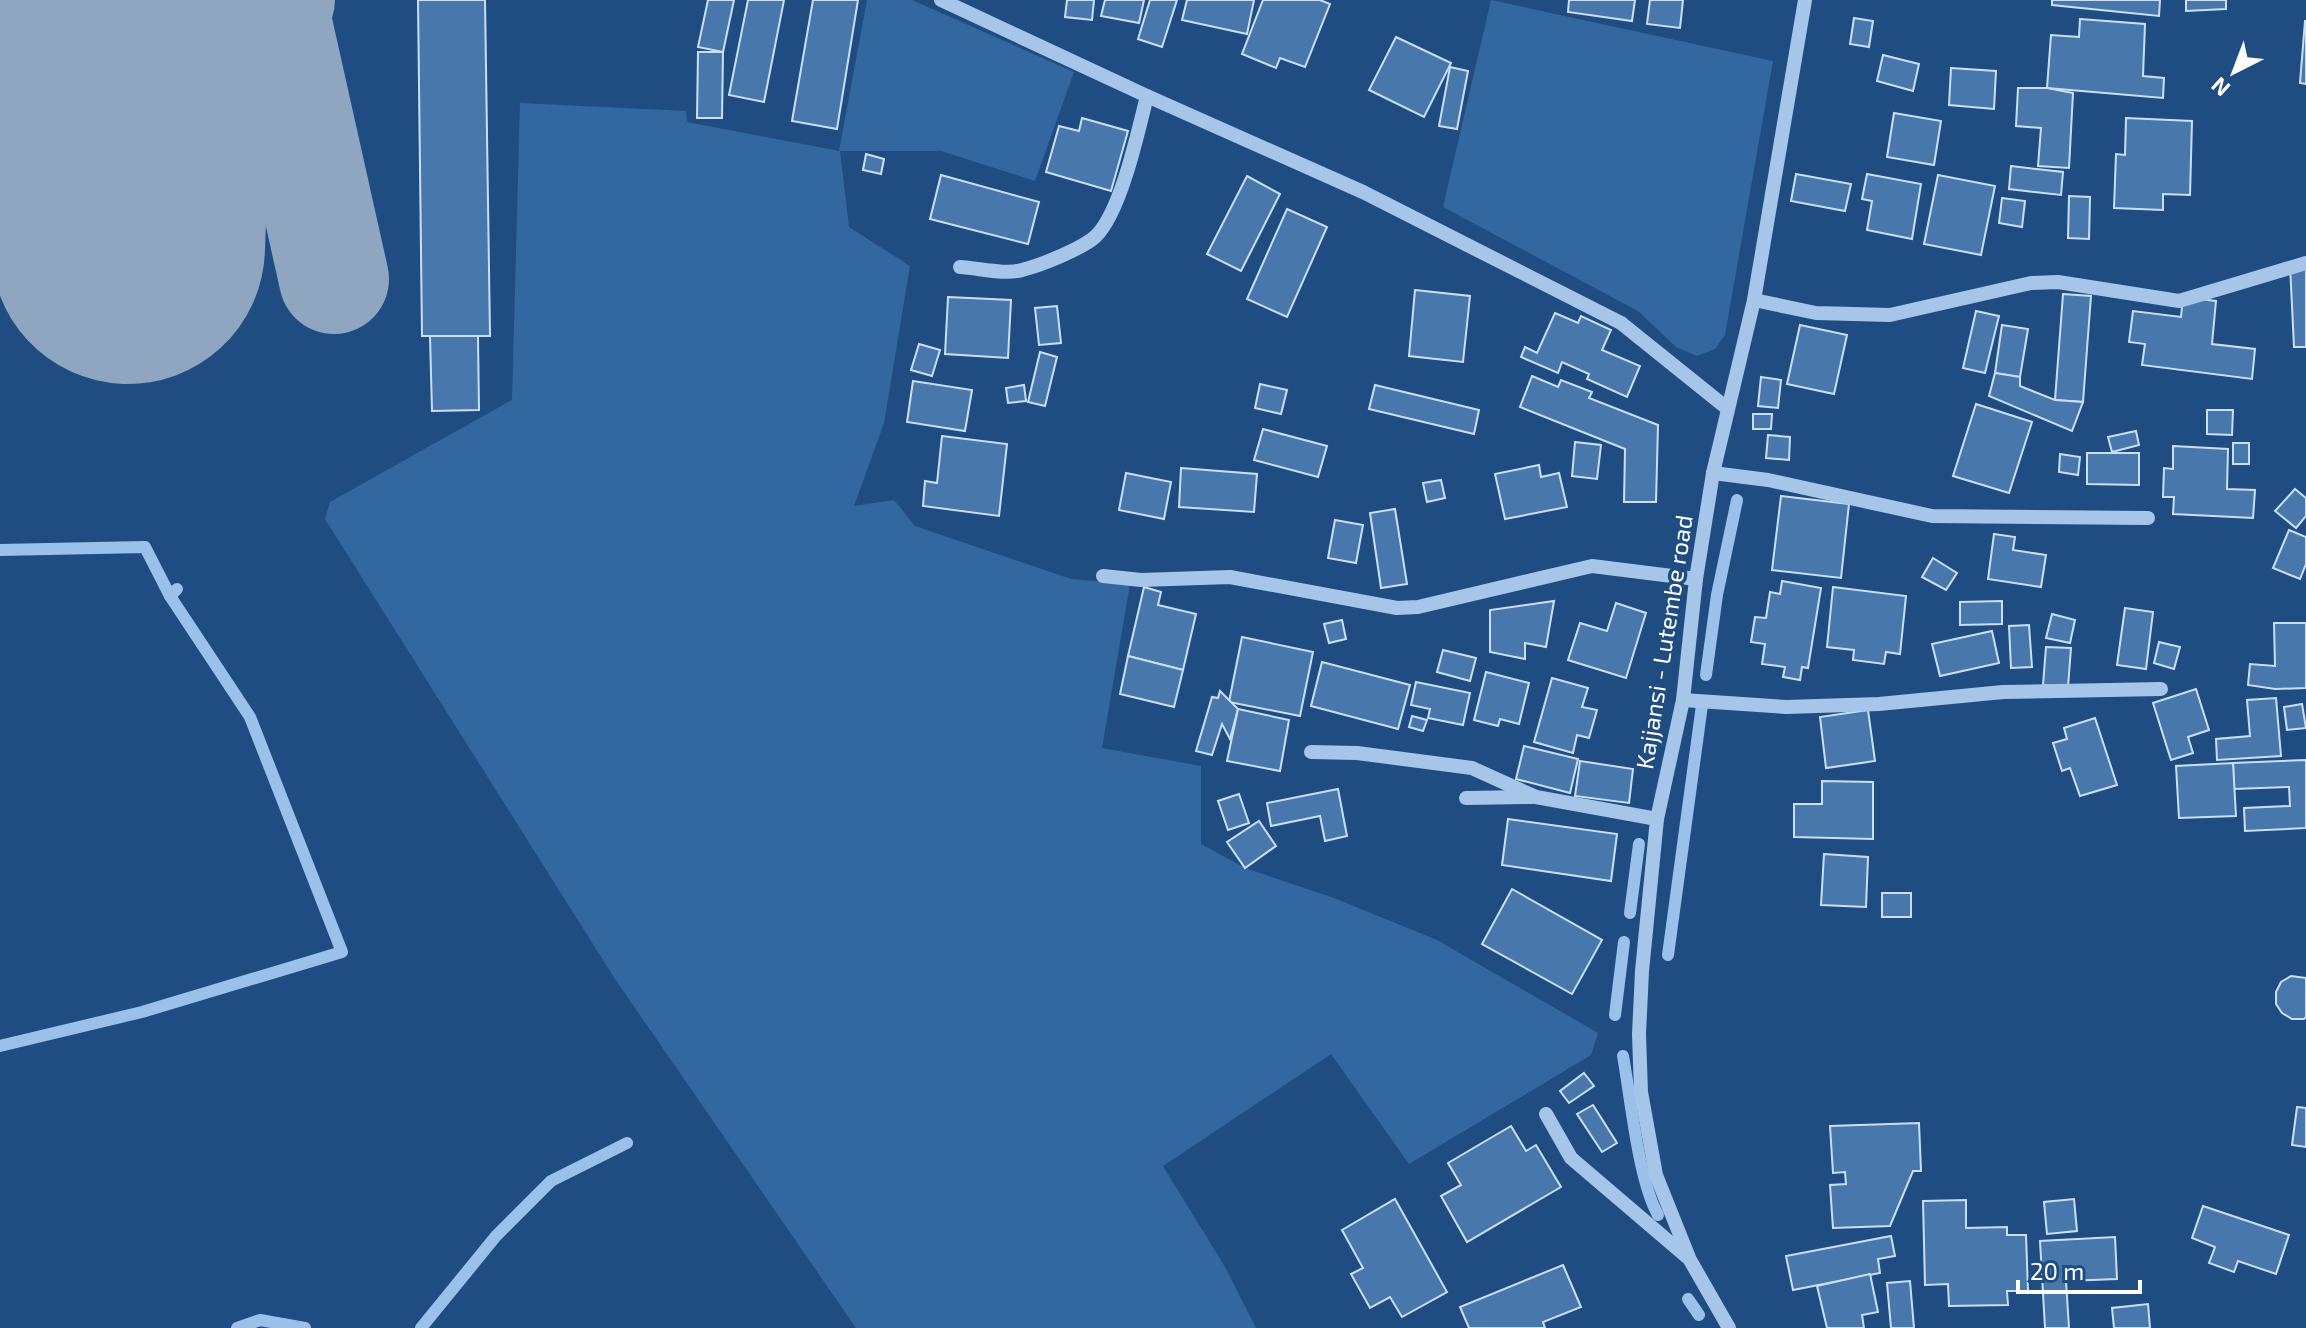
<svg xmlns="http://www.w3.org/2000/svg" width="2306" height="1328" viewBox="0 0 2306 1328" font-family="'Exo 2',sans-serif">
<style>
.green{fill:#3367a0}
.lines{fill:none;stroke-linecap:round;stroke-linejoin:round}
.stream{stroke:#99c1ea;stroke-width:12}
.taxiway{stroke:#8fa6c0;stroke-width:110}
.runway{stroke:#8fa6c0;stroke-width:274}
.building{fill:#4777ab;stroke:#c9dff7;stroke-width:2}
.minor{stroke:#a5c6e9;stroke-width:14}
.labels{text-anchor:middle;stroke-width:7;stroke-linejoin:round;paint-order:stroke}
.street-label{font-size:24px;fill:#fff;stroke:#1f4d82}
</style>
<rect width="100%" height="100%" fill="#1f4d82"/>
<g class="green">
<polygon points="867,0 912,0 1074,72 1035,181 941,151 840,151 849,227 910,266 884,423 854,506 894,500 915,526 1071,579 1130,584 1102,748 1201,766 1201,844 1245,868 1334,898 1437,940 1598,1033 1591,1055 1409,1164 1331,1054 1163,1166 1225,1267 1256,1328 856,1328 615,979 325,519 330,502 512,400 520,103 686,111 687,122 839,151"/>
<polygon points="1491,0 1773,61 1725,335 1715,349 1697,356 1676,347 1638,311 1443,207"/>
</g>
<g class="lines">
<g class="stream">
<polyline points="0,550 145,547 170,596 177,589"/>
<polyline points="1706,675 1717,595 1737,500"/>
<polyline points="1630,913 1639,844"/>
<polyline points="1668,955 1702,705"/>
<polyline points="1615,1015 1624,942"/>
<polyline points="0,1046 142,1012 342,952 250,717 170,596"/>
<path d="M1623,1056C1631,1100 1638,1179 1658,1215"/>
<polyline points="1688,1299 1699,1315"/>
<polyline points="237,1328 260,1320 305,1328"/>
<polyline points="421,1328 496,1236 551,1181 627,1143"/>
</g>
<g class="taxiway">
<polyline points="137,1 275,15 280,0"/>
<polyline points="275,15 334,279"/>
</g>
<polyline class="runway" points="128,247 137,0"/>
</g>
<g class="building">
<polygon points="418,0 485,0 490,336 422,336"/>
<polygon points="708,0 734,0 723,52 698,47"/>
<polygon points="748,0 784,0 764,102 729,95"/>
<polygon points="813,0 858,0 837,129 792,121"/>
<polygon points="1067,0 1094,0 1092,20 1065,17"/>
<polygon points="1105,0 1144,0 1139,23 1101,16"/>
<polygon points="1150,0 1177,0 1162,47 1138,39"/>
<polygon points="1187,0 1254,0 1247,34 1182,20"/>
<polygon points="1263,0 1320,0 1330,4 1305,67 1280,58 1276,68 1242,54"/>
<polygon points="1569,0 1635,0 1632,21 1568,12"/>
<polygon points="1650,0 1683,0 1680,28 1647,24"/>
<polygon points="2052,0 2160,0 2159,16 2052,5"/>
<polygon points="2186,0 2226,0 2226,9 2186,11"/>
<polygon points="1854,18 1873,21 1869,47 1850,44"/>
<polygon points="2080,19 2145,24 2143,76 2164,78 2163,98 2047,88 2051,35 2079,37"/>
<polygon points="2305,21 2306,21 2306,84 2300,83"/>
<polygon points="1396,37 1451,63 1424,117 1369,90"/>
<polygon points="698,52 723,52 722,118 697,118"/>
<polygon points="1883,55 1919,64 1913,91 1877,81"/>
<polygon points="1450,67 1468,71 1457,129 1439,126"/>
<polygon points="1951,68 1996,71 1994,109 1949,105"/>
<polygon points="2018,88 2047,88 2073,93 2069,168 2038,166 2041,128 2016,126"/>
<polygon points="1894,113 1941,121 1934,165 1887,157"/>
<polygon points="1082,118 1128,131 1111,191 1046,172 1059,126 1079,131"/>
<polygon points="2126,118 2192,121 2190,195 2163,194 2163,210 2114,208 2116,154 2125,155"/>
<polygon points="866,154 884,159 881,174 863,170"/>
<polygon points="2011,166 2063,172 2061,195 2009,189"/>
<polygon points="1796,174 1851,184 1845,211 1791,201"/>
<polygon points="1867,174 1921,184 1912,239 1867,230 1872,201 1862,199"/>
<polygon points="941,175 1039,202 1028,244 930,219"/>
<polygon points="1938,175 1995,186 1981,255 1924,244"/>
<polygon points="1247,176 1280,194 1241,271 1207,254"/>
<polygon points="2069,196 2090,197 2089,239 2068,238"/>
<polygon points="2002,198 2025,201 2022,227 1999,223"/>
<polygon points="1287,209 1327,227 1287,317 1247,299"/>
<polygon points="2306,264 2306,347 2294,347 2290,265"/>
<polygon points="1415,290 1470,296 1463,362 1409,356"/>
<polygon points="2063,294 2091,296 2083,402 2055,400"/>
<polygon points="948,297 1011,300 1008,358 945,354"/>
<polygon points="2183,297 2216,301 2212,344 2255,349 2252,379 2142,365 2145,344 2129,342 2133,311 2181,317"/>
<polygon points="1057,306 1061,343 1039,345 1035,308"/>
<polygon points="1976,311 1999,316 1985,373 1963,368"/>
<polygon points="1555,313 1578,323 1581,316 1611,330 1602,350 1640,366 1627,397 1587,379 1589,374 1562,362 1558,373 1521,357 1525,347 1537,353"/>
<polygon points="1800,325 1847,335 1834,394 1787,384"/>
<polygon points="2002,325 2028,329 2020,377 1995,373"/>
<polygon points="430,336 478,336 479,410 432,411"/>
<polygon points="919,344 940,350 932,376 911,370"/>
<polygon points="1040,352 1057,357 1045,406 1028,402"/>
<polygon points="1995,373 2020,377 2020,386 2055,400 2083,402 2072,431 1989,396"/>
<polygon points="1532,376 1558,387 1561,380 1592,392 1589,398 1658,425 1656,502 1624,502 1625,449 1520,407"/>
<polygon points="1761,377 1781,380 1778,408 1758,406"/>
<polygon points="913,381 972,390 965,431 907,422"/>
<polygon points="1260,384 1287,390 1281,414 1255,408"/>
<polygon points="1024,385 1026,401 1008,403 1006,388"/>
<polygon points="1375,385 1479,410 1474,434 1369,409"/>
<polygon points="1976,404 2032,422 2009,493 1953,476"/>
<polygon points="2207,410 2233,410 2232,435 2207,434"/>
<polygon points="1753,414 1772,414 1771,429 1753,429"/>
<polygon points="1263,429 1327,446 1318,477 1254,460"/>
<polygon points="2136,431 2139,445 2112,452 2108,437"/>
<polygon points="1768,435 1790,437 1789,460 1766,458"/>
<polygon points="942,436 1007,444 999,516 923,506 925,481 937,483"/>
<polygon points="1575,442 1601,445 1597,479 1572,476"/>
<rect x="2233" y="443" width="16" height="21"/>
<polygon points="2173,446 2228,449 2227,489 2255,490 2253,518 2173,514 2174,497 2163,497 2164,468 2173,469"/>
<polygon points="2087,453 2139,453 2139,485 2087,484"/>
<polygon points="2060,454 2080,457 2078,475 2059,472"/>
<polygon points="1539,465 1541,477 1559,473 1567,507 1505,519 1495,474"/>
<polygon points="1181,468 1257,474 1254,512 1179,507"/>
<polygon points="1126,473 1171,482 1164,519 1119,510"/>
<polygon points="1441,480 1445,498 1427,502 1423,483"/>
<polygon points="2295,489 2306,498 2306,516 2296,528 2275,511"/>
<polygon points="1781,496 1849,504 1841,578 1772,570"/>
<polygon points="1395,509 1407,584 1381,588 1370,513"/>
<polygon points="1335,520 1363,525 1356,563 1328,558"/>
<polygon points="2289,530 2306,537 2306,564 2300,579 2273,568"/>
<polygon points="1994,534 2015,537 2013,550 2046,555 2041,587 1988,579"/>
<polygon points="1933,558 1957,573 1946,590 1922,577"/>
<polygon points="1782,581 1821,588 1808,668 1802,667 1800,680 1783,677 1785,667 1762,664 1765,644 1751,642 1755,617 1766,618 1770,592 1780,594"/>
<polygon points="1144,587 1161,592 1158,605 1196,614 1183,670 1128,656"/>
<polygon points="1833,587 1906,596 1900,654 1886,652 1884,664 1853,660 1854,650 1827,647"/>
<polygon points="1554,601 1546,647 1525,643 1525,659 1490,652 1490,610"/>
<polygon points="2002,601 2002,624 1960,625 1960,602"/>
<polygon points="1616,603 1646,613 1626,678 1568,660 1580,623 1607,631"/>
<polygon points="2125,608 2153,612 2146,669 2117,665"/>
<polygon points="2052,614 2075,620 2070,643 2046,638"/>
<polygon points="1342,620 1346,639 1329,643 1324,624"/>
<polygon points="2274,623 2306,623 2306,688 2275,689 2248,685 2250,664 2275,666"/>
<polygon points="2029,625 2032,667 2011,668 2009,626"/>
<polygon points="1992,631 1999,663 1940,676 1932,644"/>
<polygon points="1242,637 1313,652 1300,716 1229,702"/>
<polygon points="2159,642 2180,647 2174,669 2154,663"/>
<polygon points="2046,647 2071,648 2068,687 2043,685"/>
<polygon points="1443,650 1476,658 1470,681 1437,672"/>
<polygon points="1128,656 1183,670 1174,707 1120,694"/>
<polygon points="1322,662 1410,685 1398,729 1311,706"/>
<polygon points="1486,672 1529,683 1519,724 1500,719 1498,726 1474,720"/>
<polygon points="1552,678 1588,688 1582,707 1597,710 1589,738 1577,735 1573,753 1534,742"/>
<polygon points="1416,682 1470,693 1463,725 1428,718 1430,709 1411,705"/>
<polygon points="2196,689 2209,730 2188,737 2193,753 2171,760 2153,703"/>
<polygon points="1220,691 1238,709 1230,739 1222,724 1212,755 1196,751 1212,697 1218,698"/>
<polygon points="2276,698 2281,756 2217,760 2216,739 2250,736 2247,700"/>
<polygon points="2302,704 2306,728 2287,730 2284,707"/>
<polygon points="1238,709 1289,720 1280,771 1227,761"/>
<polygon points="1868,710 1875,761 1826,768 1820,717"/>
<polygon points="1412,716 1427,720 1423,731 1409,727"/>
<polygon points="2095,718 2117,785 2080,796 2070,768 2062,771 2053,743 2067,739 2064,728"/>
<polygon points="1524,746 1578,759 1570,793 1516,779"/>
<polygon points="2306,760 2306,828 2245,831 2244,808 2290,806 2289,787 2234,789 2233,763"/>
<polygon points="1580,761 1633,769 1629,803 1575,796"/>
<polygon points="2233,763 2236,816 2179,818 2176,766"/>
<polygon points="1822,781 1873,782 1873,839 1794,837 1794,804 1822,804"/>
<polygon points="1338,789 1347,836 1325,841 1320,816 1271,826 1267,803"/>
<polygon points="1239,794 1249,823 1228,830 1218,801"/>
<polygon points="1508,819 1617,834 1611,881 1502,865"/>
<polygon points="1259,821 1276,846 1245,868 1227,842"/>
<polygon points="1824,854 1868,857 1866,907 1821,905"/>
<polygon points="1512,889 1602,940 1572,994 1482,944"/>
<rect x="1882" y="893" width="29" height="24"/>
<polygon points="2291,976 2306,978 2306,1017 2304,1019 2292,1019 2282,1013 2276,1004 2276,992 2281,982"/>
<polygon points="1584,1073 1594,1086 1569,1103 1560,1091"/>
<polygon points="1593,1105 1617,1143 1602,1152 1577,1114"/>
<polygon points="2297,1107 2306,1108 2306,1147 2292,1145"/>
<polygon points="1919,1123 1921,1171 1913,1171 1890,1226 1833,1228 1830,1185 1846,1184 1845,1172 1833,1173 1830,1126"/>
<polygon points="1511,1126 1526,1151 1536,1145 1561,1187 1467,1242 1441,1196 1461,1185 1448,1163"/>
<polygon points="1395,1199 1447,1292 1402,1317 1390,1297 1370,1308 1351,1274 1363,1268 1342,1230"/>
<polygon points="2074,1199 2077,1231 2047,1234 2044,1202"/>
<polygon points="1966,1200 1966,1228 2007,1227 2007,1235 2026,1235 2028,1291 2007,1291 2008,1305 1949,1306 1948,1284 1925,1285 1923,1201"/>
<polygon points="2203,1206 2289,1235 2276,1274 2238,1261 2234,1272 2209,1263 2215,1247 2192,1238"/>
<polygon points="1891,1236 1895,1256 1878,1259 1880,1273 1793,1290 1786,1256"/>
<polygon points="2115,1237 2117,1279 2066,1281 2069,1328 2045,1328 2040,1241"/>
<polygon points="1563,1265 1581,1307 1543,1322 1545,1328 1469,1328 1460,1307"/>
<polygon points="1870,1274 1878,1312 1862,1315 1864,1328 1827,1328 1817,1286"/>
<polygon points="1910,1281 1914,1328 1891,1328 1887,1283"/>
<polygon points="2148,1304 2150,1328 2114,1328 2112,1308"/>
</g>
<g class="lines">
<g class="minor">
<polyline points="941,0 1147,96 1363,192 1621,323 1728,409"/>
<path d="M960,267C979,268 1005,275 1022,270C1041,265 1082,249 1096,236C1121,211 1138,132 1147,96"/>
<polyline points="1754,300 1816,313 1890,315 2031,283 2058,282 2179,301 2306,263"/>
<polyline points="1713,473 1768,480 1932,516 2148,518"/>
<polyline points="1103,576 1141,580 1230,577 1397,608 1418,607 1592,566 1696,579"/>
<polyline points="1683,700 1786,707 1879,704 2003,692 2161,689"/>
<polyline points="1311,752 1357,753 1472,768 1536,797 1657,819"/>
<polyline points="1466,798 1532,797"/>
<polyline points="1546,1114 1571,1158 1687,1257"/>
<polyline points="1729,1328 1690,1260 1656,1175 1641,1092 1639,1034 1642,971 1657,819 1683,700 1696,579 1713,473 1754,300 1805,0"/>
</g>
</g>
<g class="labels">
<g class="street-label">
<text transform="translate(1665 642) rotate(-81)" y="8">Kajjansi - Lutembe road</text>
</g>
</g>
<g transform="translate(2234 72) rotate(222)" stroke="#1f4d82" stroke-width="6" paint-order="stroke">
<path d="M0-6L14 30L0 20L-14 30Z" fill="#ffffff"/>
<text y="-12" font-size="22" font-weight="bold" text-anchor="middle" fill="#ffffff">N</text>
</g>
<path d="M2018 1280v12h122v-12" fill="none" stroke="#ffffff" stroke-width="4"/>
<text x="2030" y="1280" font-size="24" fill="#ffffff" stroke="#1f4d82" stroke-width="6" paint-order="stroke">20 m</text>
</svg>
